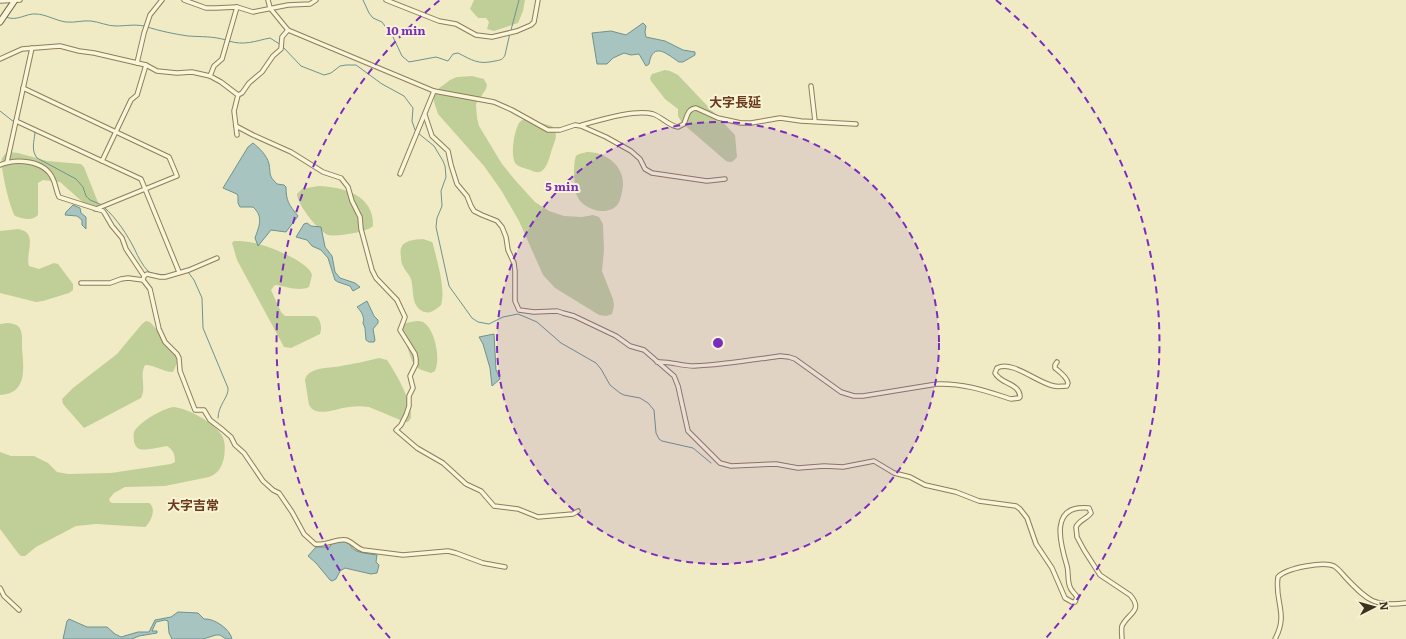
<svg xmlns="http://www.w3.org/2000/svg" width="1406" height="639" viewBox="0 0 1406 639" font-family="Literata,'Noto Sans JP',serif">
<style>
.green{fill:#c0cf98}
.water{fill:#a7c4c0;stroke:#6d9390}
.lines{fill:none;stroke-linecap:round;stroke-linejoin:round}
.stream{stroke:#6d9390;stroke-width:1}
.street-casing{stroke:#8d7d5a;stroke-width:5.5}
.secondary-casing{stroke:#6f5e3d;stroke-width:7}
.street{stroke:#faf6d9;stroke-width:3.5}
.secondary{stroke:#faf6d9;stroke-width:5}
.ring{fill:none;stroke:#7b2cbf;stroke-width:2;stroke-dasharray:7 5}
.labels{text-anchor:middle;stroke-width:4;stroke-linejoin:round;paint-order:stroke}
.quarter-label{font-size:13px;font-weight:bold;fill:#6b391c;stroke:#f7f3d5}
.centre{fill:#7b2cbf;stroke:#f7f3d5;stroke-width:2}
.ring-label{font-size:12px;text-anchor:middle;font-weight:bold;fill:#7b2cbf;stroke:#f7f3d5;stroke-width:4;stroke-linejoin:round;paint-order:stroke}
</style>
<rect width="100%" height="100%" fill="#f0ebc5"/>
<g class="green">
<polygon points="474,0 525,0 523,11 518,23 494,31 487,29 489,22 486,18 478,18 470,9"/>
<path d="M665,70L670,71L678,75L735,135L737,157C733,162 731,163 726,161L682,123L678,116V109L665,99L651,81L650,78L652,74Z"/>
<polygon points="472,76 484,79 487,85 486,89 476,104 477,118 479,126 502,164 515,180 535,202 549,211 564,216 582,217 593,215 599,217 603,224 604,250 602,271 613,299 614,306 612,314 606,316 599,315 555,288 543,275 519,221 501,190 484,166 438,114 434,102 434,95 438,89 450,80 457,77"/>
<path d="M524,119L552,126C559,133 555,141 552,149C550,155 547,171 539,172C535,173 531,170 527,169C524,168 519,167 516,164C510,157 514,133 518,125C519,122 521,121 524,119Z"/>
<path d="M10,152L18,153L47,161L81,164L84,167L99,205V211L94,212L60,182L43,180L38,183V215C33,221 22,219 15,216C10,209 0,167 2,158C3,157 5,154 6,153Z"/>
<path d="M587,152C609,152 628,170 622,192C621,196 620,201 618,204C615,208 611,210 605,211C594,212 579,205 576,193C574,187 575,181 574,175C574,169 574,161 576,156C579,153 584,153 587,152Z"/>
<path d="M318,186C344,187 374,195 373,226C368,232 336,237 328,235C318,231 297,204 297,194L302,189Z"/>
<path d="M18,229C39,232 25,253 29,266L39,269L54,263L58,264L73,284V290L69,293L43,301L36,302L0,293V231Z"/>
<path d="M423,239L432,242L433,244C437,262 446,288 441,305C435,310 430,315 422,311C411,305 414,290 411,279C409,274 405,271 403,266C401,263 401,260 401,257C398,241 410,240 423,239Z"/>
<path d="M234,241C243,241 254,242 262,245C273,248 310,263 312,275L309,287C299,292 285,286 275,285L271,290L281,312L285,316H315L318,318C321,322 322,329 320,334L291,348L284,347L237,260L232,243Z"/>
<path d="M146,321L150,322L175,350L177,363L173,372C163,372 155,365 145,365C139,375 147,388 141,398L86,427L84,428L63,404L62,399L73,388L117,354L142,324Z"/>
<path d="M417,321C419,321 421,321 423,322C435,329 441,359 435,371L431,373L419,369L412,361L401,329C402,322 411,322 417,321Z"/>
<path d="M7,323C11,323 16,324 19,327C23,332 22,342 22,349C24,369 27,394 0,395V324Z"/>
<path d="M379,358L387,360C396,373 413,403 411,418L408,422H405L369,407C362,406 356,406 349,407C338,408 322,416 312,409L309,405L305,380C306,375 309,373 313,371C322,367 332,368 341,366C354,364 366,361 379,358Z"/>
<path d="M173,407C187,408 213,422 221,434C226,441 225,450 224,458C221,468 219,473 209,477L165,486L125,487L114,493L109,499L110,502L113,503H149C157,508 151,522 145,527L96,524L76,526L36,547L25,556H21L18,553L0,529V452L11,456H34L48,463L57,472L68,474L111,473L171,464L175,462C175,454 173,450 167,446C160,447 145,451 139,449C136,447 135,445 134,442C134,438 133,436 134,432C139,422 162,409 173,407Z"/>
</g>
<g class="water">
<path d="M643,23L646,26L645,32L646,37L665,41L683,50L695,52V55L683,62H679C668,55 653,40 649,64L646,66L639,54L631,55L624,53L613,58L607,64H597L592,33L611,31L626,35Z"/>
<path d="M253,143C259,148 267,155 269,164C271,175 268,175 277,184L284,185L286,187C286,201 289,205 298,216L286,232L271,230L258,246L255,238C259,226 264,217 253,207H240L238,203V196L237,194L223,188L248,147Z"/>
<polygon points="73,205 80,208 81,213 86,217 86,229 82,225 82,220 77,216 65,215 66,212"/>
<polygon points="307,223 311,226 321,227 325,247 332,256 335,272 340,278 355,283 360,287 353,291 350,286 338,282 335,280 328,258 321,250 312,246 307,240 296,237 304,224"/>
<path d="M367,301L374,316L378,320V323L373,329L375,340L374,342H369L366,340L365,328L363,323C365,317 361,311 357,307Z"/>
<polygon points="494,334 496,370 500,379 492,386 490,368 483,344 479,337"/>
<path d="M345,541L349,543C353,554 367,553 377,555L376,562L379,565L377,573L371,574L345,568L340,571L336,579L332,581L330,580L316,563L308,556L316,547H330L331,543L335,542Z"/>
<path d="M178,612L198,613L204,619C214,618 230,629 232,639H226L220,635H216L203,639H172L169,633L168,621L165,620L156,622L152,631H157V633L139,636L132,639H63L67,621L69,619L87,627H107L115,634L121,637L138,632H149L155,620L171,617Z"/>
</g>
<g class="lines">
<g class="stream">
<path d="M363,0L369,13L373,18L382,22L393,37L402,56L409,62L436,57L448,61L453,54L458,53C472,60 478,65 495,61C500,60 503,60 505,55L510,33"/>
<path d="M6,17C17,22 26,13 36,14C45,14 57,21 66,22C75,23 83,20 91,21C100,22 107,26 116,26C126,26 134,24 144,26"/>
<path d="M147,27C160,31 174,34 188,36C202,37 212,36 226,40"/>
<polyline points="511,30 519,0"/>
<path d="M229,41C244,46 255,41 270,38L281,45"/>
<polyline points="283,47 301,66 324,75 331,73 340,66 346,65 356,65 382,84 404,96 413,108 412,121 415,130"/>
<polyline points="0,111 14,122"/>
<polyline points="17,123 23,126"/>
<path d="M33,131L35,133C34,142 31,150 37,158L76,179L83,187L86,196L90,200L102,205"/>
<polyline points="418,133 434,146 443,161 445,166 446,177 441,191 442,206 437,218 436,227 449,286 472,318 478,322 489,324 503,317 518,314 537,322 561,343 596,363 601,369 610,385 620,393 624,395 640,398 648,403 654,410 656,433 659,439 662,441 693,448 711,463"/>
<path d="M104,207C117,219 127,234 135,250C138,257 143,266 148,271C152,275 161,274 166,275"/>
<path d="M188,272L194,280L202,298L203,328L228,388C229,397 218,405 218,418"/>
</g>
<g class="street-casing">
<g id="street">
<polyline points="184,0 206,8 216,8 237,7 253,12 288,5 310,4 316,0"/>
<polyline points="268,0 270,8 288,30 434,91 494,102 512,110 548,130 560,130 575,125 581,126 606,137 631,151 640,159 645,169 652,173 707,181 725,179"/>
<polyline points="386,0 439,21 456,24 476,35 492,37 517,31 531,25 534,22 538,0"/>
<polyline points="0,1 20,0"/>
<polyline points="0,59 22,49 60,46 79,51 94,53 146,65 157,71 177,73 192,72 210,76 221,82 238,95"/>
<polyline points="137,63 144,33 150,15 162,0"/>
<polyline points="210,76 214,66 222,59 237,7"/>
<polyline points="811,86 815,121"/>
<polyline points="23,88 169,157 177,176 96,209"/>
<path d="M425,115L432,136L448,151L451,165L457,184L467,196L471,206L474,211L482,215L497,221L502,227L506,237L508,250L514,263L515,271V301L519,310L534,312L557,311L563,313L574,316L616,336L630,346L644,350L674,376L678,386L688,431L720,463L731,466L776,464L798,468L824,466L843,467L874,461L894,473L910,477L925,485L956,492L979,501L1016,506L1020,509L1027,518L1036,544L1052,568L1065,598L1072,602H1075L1077,597C1075,593 1071,591 1070,587C1067,580 1069,573 1067,566C1060,543 1049,504 1089,508L1091,513C1087,519 1079,520 1076,527L1077,537L1084,550L1100,575L1130,595C1144,611 1128,613 1122,626C1121,630 1122,635 1122,639"/>
<polyline points="16,121 141,179 179,272"/>
<path d="M582,125C600,120 635,109 653,114C662,117 669,126 678,127L684,124C687,117 687,109 696,108L718,118L741,123H751L780,118L801,121L856,124"/>
<polyline points="236,126 253,135 291,152 323,172 341,178 348,187 352,201 360,217 361,229 372,270 376,278 397,300 405,317 400,330 415,354 416,359 416,364 410,376 413,388 409,396 409,406 406,415 401,425 396,430 417,448 443,463 466,484 481,491 494,506 518,509 538,517 573,514 578,511"/>
<polyline points="237,135 234,111 238,95 242,93 249,83 262,72 273,56 281,49 282,37 288,30"/>
<polyline points="102,161 131,100 137,95 146,65"/>
<polyline points="7,162 32,48"/>
<path d="M0,165C16,158 45,160 53,179C56,185 56,191 59,197L103,211L105,214L112,226L122,238L126,249L144,276L143,280"/>
<polyline points="400,174 434,91"/>
<polyline points="144,276 147,274 160,277 165,277 189,270 217,258"/>
<path d="M81,283H110L121,279L128,278L143,280L150,289L159,329L165,342L177,354L179,358L180,371L195,410H204L210,420L223,430L231,437L235,445L244,453L263,481L273,490L279,493L292,512L304,534L315,544C326,546 337,538 346,540C353,542 356,548 363,550L403,555L448,551L456,553L483,563L505,567"/>
<path d="M657,362C670,361 681,366 694,366C723,365 752,360 780,356L789,357L795,359L841,392L854,396H863L937,384C964,383 986,391 1011,399L1019,398L1020,397C1020,383 1000,384 995,373L997,368C1013,360 1037,383 1054,386C1058,387 1062,386 1067,386L1068,383C1067,377 1060,372 1055,368V365L1057,362"/>
<polyline points="0,588 4,596 19,610"/>
<path d="M1275,639C1289,614 1274,601 1278,577C1286,568 1324,561 1334,566C1339,569 1343,575 1347,579C1368,601 1375,607 1406,603"/>
</g>
</g>
<g class="secondary-casing">
<polyline id="secondary" points="0,22 15,0"/>
</g>
<use href="#street" class="street"/>
<use href="#secondary" class="secondary"/>
</g>
<circle cx="718" cy="343" r="221" fill="#7b2cbf" fill-opacity=".12"/>
<g class="ring">
<circle cx="718" cy="343" r="221"/>
<path d="M390 638A441 441 0 0 1 440 0M996 0A441 441 0 0 1 1046 638"/>
</g>
<g class="labels">
<g class="quarter-label">
<text x="735" y="107">大字長延</text>
<text x="193" y="510">大字吉常</text>
</g>
</g>
<circle cx="718" cy="343" r="6" class="centre"/>
<g class="ring-label">
<text x="406" y="35">10 min</text>
<text x="562" y="191">5 min</text>
</g>
<g transform="translate(1374 607) rotate(84)" stroke="#f7f3d5" stroke-width="3" paint-order="stroke">
<path d="M0-3L7 15L0 10L-7 15Z" fill="#3c321f"/>
<text y="-6" font-size="11" font-weight="bold" text-anchor="middle" fill="#3c321f">N</text>
</g>
</svg>
